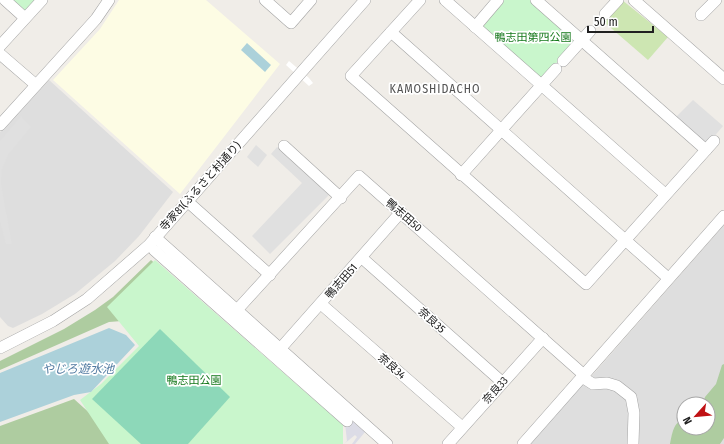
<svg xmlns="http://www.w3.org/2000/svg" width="724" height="444" viewBox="0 0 724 444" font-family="'Fira Sans Condensed','Noto Sans JP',sans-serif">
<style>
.residential{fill:#dedede;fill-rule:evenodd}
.education{fill:#fdfce4}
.grass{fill:#cde6b2}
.forest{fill:#aecca0}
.park{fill:#c9f6cc}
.pitch{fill:#8dd8b9}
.parking{fill:#e0e0e0}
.plaza{fill:#dcdce6}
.water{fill:#acd1da}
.pier{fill:#fff}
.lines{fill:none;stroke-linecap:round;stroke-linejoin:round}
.minor-casing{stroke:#a4a4a4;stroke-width:12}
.minor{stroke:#fff;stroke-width:11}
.labels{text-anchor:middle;stroke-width:3.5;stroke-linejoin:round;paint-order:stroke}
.park-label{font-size:11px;fill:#15781b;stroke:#fff}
.street-label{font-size:11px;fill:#202020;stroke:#fff}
.neighbourhood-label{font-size:12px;letter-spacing:1px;fill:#535353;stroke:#fff}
.water-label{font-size:12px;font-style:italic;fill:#517aa1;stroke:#fff}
</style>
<rect width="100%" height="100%" fill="#f0ede8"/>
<g class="residential">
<polygon points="49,80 173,192 139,236 115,261 75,294 42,314 13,328 8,326 0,317 0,132"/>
<path d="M724,225V444H530L581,385L590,378ZM684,404H708V428H684Z"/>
</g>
<polygon class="education" points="119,0 206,0 280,64 180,194 53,80 100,29"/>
<polygon class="grass" points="622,0 668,37 648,60 604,22"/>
<g class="forest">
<polygon points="151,260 319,412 122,321 109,322 0,370 0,361 64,329 95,310 113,297"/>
<path d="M724,364V438L720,444H670C672,435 673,422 684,419V428H708V404H703L705,397L716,384L722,365Z"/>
<polygon points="74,399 124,444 0,444 0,426"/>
</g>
<g class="park">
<polygon points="11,0 38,0 28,10 22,10"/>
<polygon points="503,0 530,0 575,39 574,43 543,78 539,79 485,31 482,25"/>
<polygon points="155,260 343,425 343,444 109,444 80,400 101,384 139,346 107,307"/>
</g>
<polygon class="pitch" points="160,329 230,397 188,444 141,444 92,399"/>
<g class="parking">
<polygon points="693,100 723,126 706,146 675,118"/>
<polygon points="21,116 31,127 8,155 2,169 1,185 12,244 6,244 0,221 0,141"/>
<polygon points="256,145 267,155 258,167 247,157"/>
<polygon points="277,147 329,195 270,254 252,236 302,183 271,154"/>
</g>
<polygon class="plaza" points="349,418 365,432 355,444 352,444 357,437 355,435 344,444 347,441 345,423"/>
<g class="water">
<polygon points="247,43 271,65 265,72 241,50"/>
<polygon points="109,328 126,335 135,345 91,392 74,395 0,422 0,373"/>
</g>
<polygon class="pier" points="289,61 309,78 313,83 309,86 286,65"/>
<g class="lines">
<g class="minor-casing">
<g id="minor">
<polyline points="5,0 25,18"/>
<polyline points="265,0 291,23 311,0"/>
<polyline points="420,0 351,76 586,284 714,141"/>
<polyline points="445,0 665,194"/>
<polyline points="536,0 706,150"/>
<polyline points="634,0 724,79"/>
<polyline points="605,14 618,0"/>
<polyline points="701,15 716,0"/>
<polyline points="475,27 498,0"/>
<polyline points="391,32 668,278"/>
<polyline points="0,46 42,0"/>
<polyline points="0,54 36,85"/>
<polyline points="563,61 590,31"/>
<polyline points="0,125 96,19 109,0"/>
<polyline points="284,146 341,198"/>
<polyline points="461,175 556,69"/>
<polyline points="187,201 270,275"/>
<polyline points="155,237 387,444"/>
<polyline points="154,250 347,421"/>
<polyline points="362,258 502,382"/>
<polyline points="321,304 462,427"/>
<polyline points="237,310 359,176 584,375"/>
<polyline points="0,348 53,321 87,299 149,245 365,0"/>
<polyline points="280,349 401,212"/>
<polyline points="582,377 593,384 607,383 617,386 631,397 634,413 633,444"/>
<polyline points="448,444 543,338"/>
<polyline points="523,444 724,216"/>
</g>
</g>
<use href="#minor" class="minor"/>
</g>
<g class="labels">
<g class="park-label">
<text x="533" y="41">鴨志田第四公園</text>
<text x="194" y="384">鴨志田公園</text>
</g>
<g class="street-label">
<text transform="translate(200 186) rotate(-48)" y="4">寺家81(ふるさと村通り)</text>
<text transform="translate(404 215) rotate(41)" y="4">鴨志田50</text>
<text transform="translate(341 281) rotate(-49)" y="4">鴨志田51</text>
<text transform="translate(432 320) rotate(42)" y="4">奈良35</text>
<text transform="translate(392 366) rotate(41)" y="4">奈良34</text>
<text transform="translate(495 390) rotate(-48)" y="4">奈良33</text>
</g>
<g class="neighbourhood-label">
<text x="435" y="93">KAMOSHIDACHO</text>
</g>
<g class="water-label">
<text x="78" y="373">やじろ遊水池</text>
</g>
</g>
<g transform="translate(696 416) rotate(243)"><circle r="19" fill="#ffffff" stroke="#a6a6a6"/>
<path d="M0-3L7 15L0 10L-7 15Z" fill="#c01114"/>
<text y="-6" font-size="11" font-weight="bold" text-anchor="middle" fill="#202020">N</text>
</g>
<path d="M588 26v6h65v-6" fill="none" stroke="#202020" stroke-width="2"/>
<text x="594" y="26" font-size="12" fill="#202020" stroke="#ffffff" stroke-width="3" paint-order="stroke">50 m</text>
</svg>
